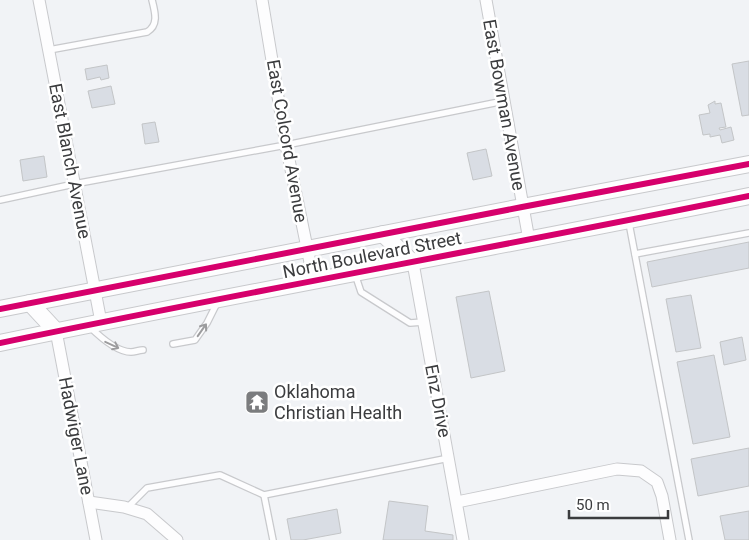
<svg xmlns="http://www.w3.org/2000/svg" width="749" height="540" viewBox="0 0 749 540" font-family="Roboto,sans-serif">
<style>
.building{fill:#d9dde4;stroke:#c3c5c7}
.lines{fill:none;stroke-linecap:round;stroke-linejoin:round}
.lane-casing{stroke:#c8c9cc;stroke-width:8}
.street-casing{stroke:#c8c9cc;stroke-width:13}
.secondary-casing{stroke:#c8c9cc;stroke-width:18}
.lane{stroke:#fdfdfe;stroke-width:5.5}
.street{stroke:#fdfdfe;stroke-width:11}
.secondary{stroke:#fdfdfe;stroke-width:16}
.cycleway-casing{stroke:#fff;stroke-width:9}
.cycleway{stroke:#d6006c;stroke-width:6}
.oneway{stroke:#9c9c9e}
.labels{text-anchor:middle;stroke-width:5;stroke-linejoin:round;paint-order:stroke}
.street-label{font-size:18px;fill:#3b3c3e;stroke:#fff}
.poi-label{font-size:18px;fill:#3b3c3e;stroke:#fff;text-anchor:start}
</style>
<rect width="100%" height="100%" fill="#f1f3f6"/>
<g class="building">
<polygon points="749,61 749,115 742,116 732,64"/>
<polygon points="107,65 109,78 101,80 100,77 87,80 85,69"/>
<polygon points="111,86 115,104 92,108 88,91"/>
<polygon points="715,101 715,104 721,103 726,127 719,128 720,130 731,127 734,140 722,143 720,135 710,137 710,134 703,135 699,115 710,113 708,105"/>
<polygon points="155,122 159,142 145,144 142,124"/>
<polygon points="486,149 492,176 473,180 467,153"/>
<polygon points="44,156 47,177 23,181 20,160"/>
<polygon points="749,242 749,268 652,287 647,262"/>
<polygon points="489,291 505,371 471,378 456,297"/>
<polygon points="691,295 701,348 676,352 666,299"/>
<polygon points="742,337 746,360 724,365 720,342"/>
<polygon points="714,355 730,437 693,444 677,362"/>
<polygon points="749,448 749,486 698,496 691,459"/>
<polygon points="389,501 428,506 425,531 453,535 453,540 383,540"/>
<polygon points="337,509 341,533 303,540 291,540 287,519"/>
<polygon points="749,511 749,540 725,540 720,516"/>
</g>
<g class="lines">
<g class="lane-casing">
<g id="lane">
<path d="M49,50L147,32C159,25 155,12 152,0"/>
<polyline points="0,200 74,184 286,145 504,101"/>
<polyline points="629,223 689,540"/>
<polyline points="635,254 749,233"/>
<polyline points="355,274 361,292 410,323 423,322"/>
<path d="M89,326C99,336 116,352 131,352C135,352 139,350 143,350"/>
<polyline points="173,344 195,340 207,323 217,303"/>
<polyline points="264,495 273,540"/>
<polyline points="127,508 147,488 220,475 264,495 449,458"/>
</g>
</g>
<g class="street-casing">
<g id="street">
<polyline points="39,0 101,322"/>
<polyline points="262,0 286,145 314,282"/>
<polyline points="486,0 529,240"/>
<polyline points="413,263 463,540"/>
<polyline points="56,331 96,540"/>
<polyline points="89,502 124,507 147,514 177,540"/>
<polyline points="457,502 617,469 641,471 657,482 662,496 670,540"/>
</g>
</g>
<g class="secondary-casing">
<g id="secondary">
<polyline points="383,234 413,263"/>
<polyline points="30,303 56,331"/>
<polyline points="0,309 522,207 749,164"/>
<path d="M0,343C249,291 500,247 749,196"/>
</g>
</g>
<use href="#lane" class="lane"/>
<use href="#street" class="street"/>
<use href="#secondary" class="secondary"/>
<g class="cycleway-casing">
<g id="cycleway">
<polyline points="0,309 522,207 749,164"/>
<path d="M0,343C249,291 500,247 749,196"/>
</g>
</g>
<use href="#cycleway" class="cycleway"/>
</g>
<defs><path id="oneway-shaft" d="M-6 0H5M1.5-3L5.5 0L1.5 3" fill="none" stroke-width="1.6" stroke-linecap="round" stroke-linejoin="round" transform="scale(1.25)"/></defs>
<g class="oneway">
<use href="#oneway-shaft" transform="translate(202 330) rotate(-55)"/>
<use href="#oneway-shaft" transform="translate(112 345) rotate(25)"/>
</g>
<defs>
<g id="temple-square" transform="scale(1.25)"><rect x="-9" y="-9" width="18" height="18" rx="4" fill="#7b7c7e" stroke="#fff"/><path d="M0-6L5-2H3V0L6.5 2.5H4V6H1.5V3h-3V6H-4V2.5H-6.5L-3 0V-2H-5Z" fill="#fff"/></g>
</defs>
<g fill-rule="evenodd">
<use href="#temple-square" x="257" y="402"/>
</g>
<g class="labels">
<g class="street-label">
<text transform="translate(504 105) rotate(80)" y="6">East Bowman Avenue</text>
<text transform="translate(287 141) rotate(80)" y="6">East Colcord Avenue</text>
<text transform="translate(70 161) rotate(79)" y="6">East Blanch Avenue</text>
<text transform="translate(372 255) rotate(-11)" y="6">North Boulevard Street</text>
<text transform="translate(438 401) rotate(79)" y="6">Enz Drive</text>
<text transform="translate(76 436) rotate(79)" y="6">Hadwiger Lane</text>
</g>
<g class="poi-label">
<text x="274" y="398">Oklahoma<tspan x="274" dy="21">Christian Health</tspan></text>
</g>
</g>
<path d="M569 510v8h99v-8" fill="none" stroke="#3b3c3e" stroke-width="2.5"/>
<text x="576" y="510" font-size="15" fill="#3b3c3e" stroke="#ffffff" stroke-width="4" paint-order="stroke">50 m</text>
</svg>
